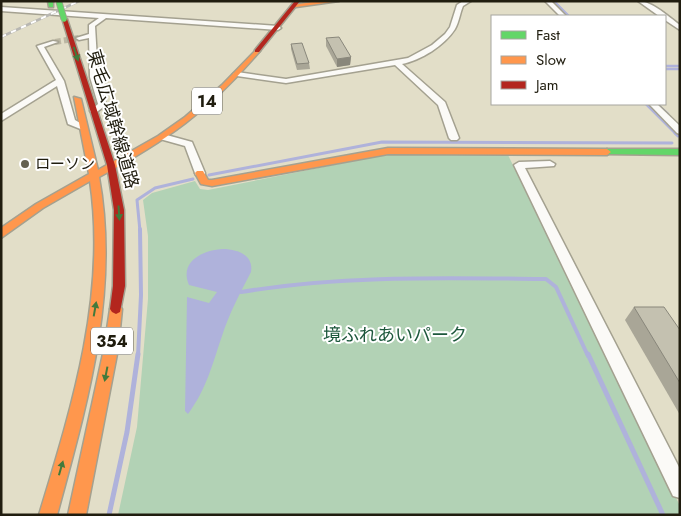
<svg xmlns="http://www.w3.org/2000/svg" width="681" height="516" viewBox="0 0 681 516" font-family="Jost,'Noto Sans JP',sans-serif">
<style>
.green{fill:#b2d2b5}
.water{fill:#afb2db}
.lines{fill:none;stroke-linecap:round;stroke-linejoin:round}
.stream-far4{stroke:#afb2db;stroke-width:2}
.stream-far3{stroke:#afb2db;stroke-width:2.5}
.stream-far2{stroke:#afb2db;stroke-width:3}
.stream-far1{stroke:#afb2db;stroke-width:4}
.stream{stroke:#afb2db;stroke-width:5}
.street-tunnel{stroke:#bbb7a3;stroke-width:6;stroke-dasharray:6 3;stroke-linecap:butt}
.street-casing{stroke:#a4a190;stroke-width:3}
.fast-casing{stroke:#a4a190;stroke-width:3}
.slow-casing{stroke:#a4a190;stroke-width:3}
.jam-casing{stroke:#a4a190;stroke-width:3}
.street{fill:#fbfaf7;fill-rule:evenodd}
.fast{fill:#63d668;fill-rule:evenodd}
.slow{fill:#ff974d;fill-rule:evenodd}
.jam{fill:#b3261e;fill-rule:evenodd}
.rail-casing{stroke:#b8b7b2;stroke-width:2.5}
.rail{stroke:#fff;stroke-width:2;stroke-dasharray:5.5;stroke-linecap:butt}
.fast-bridge-casing{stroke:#a4a190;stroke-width:7;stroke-linecap:butt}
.fast-bridge{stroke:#63d668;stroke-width:5.5}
.wall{fill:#a9a697}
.shaded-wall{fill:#89877b}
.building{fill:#c4c1b0;stroke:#89877b}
.oneway{fill:#427a3c}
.poi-dot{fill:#646150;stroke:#fff;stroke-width:2}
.labels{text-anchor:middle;stroke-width:4;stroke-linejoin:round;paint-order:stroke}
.far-poi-label{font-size:15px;fill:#201d0f;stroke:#fff;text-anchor:start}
.shield{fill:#fff;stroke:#636157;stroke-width:1}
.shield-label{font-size:16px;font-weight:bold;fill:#201d0f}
.street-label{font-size:18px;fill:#201d0f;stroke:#fff}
.park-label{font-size:18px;fill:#1c573b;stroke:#fff}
</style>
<rect width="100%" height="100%" fill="#e2dec8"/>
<polygon class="green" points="507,153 680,506 680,515 118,515 137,427 148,299 148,236 143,200 152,193 195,181 200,189 208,190 389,154"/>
<path class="water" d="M223,249C237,249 254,255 251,272C240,293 229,314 222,336C212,365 207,388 188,414L185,411L187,297L209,303L217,292L189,285C179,262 202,250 223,249Z"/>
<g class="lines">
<polyline class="stream-far4" points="554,1 569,16"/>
<g class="stream-far3">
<polyline points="665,66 680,66"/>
<polyline points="665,69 680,69"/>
<polyline points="646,104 676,134"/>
<polyline points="657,104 668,114"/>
</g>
<g class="stream-far2">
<polyline points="675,133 678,136"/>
<polyline points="209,175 382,142 672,143"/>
<polyline points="140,231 137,200 155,188 193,179"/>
</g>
<g class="stream-far1">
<path d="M241,292C342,275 444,278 546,279L556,287L588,356"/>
<polyline points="138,356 141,295 140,229"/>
</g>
<g class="stream">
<polyline points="588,354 663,515"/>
<polyline points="109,515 127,432 138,354"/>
</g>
<polyline class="street-tunnel" points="55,42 79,38"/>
<g class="street-casing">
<g id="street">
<path d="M463,1H471L463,6C460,13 459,22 455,29C444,46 421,60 402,64L445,102L459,138L457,140H451L449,138L438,105L395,65L286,83L237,76L233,74L237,72L286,79L408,58L432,45L445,34L450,27L457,5Z"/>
<polygon points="545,1 551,1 566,16 560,16"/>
<path d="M638,1C652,1 669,17 680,25V30L665,20V16H659Z"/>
<polygon points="1,7 278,26 281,28 278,30 106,18 95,26 98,77 106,105 94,114 90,111 98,104 90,77 89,38 79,40 76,38 89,34 89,25 99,18 1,11"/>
<polygon points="53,41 58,42 44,47 64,81 75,120 87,127 83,130 68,124 57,86 1,121 1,114 56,80 37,46"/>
<polygon points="649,104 657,104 680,126 680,134 677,133"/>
<polygon points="163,134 192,142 205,173 204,175 196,175 195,173 185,146 160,139 158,137"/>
<polygon points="550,161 555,164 554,166 525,168 680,469 680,498 673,496 514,165 519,162"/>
</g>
</g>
<g class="fast-casing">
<g id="fast">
<polygon points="48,1 53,1 53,7 49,7"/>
<polygon points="607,149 680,149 680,155 604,154 603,152"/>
</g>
</g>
<g class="slow-casing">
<g id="slow">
<polygon points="319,1 339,1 296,7 293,5"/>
<path d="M257,49L260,51L259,52C209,111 166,141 99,177C120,292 87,404 57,515H39C72,407 107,295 90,181L43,208L1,238V228L36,204L89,174L74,97L81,99L98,170L158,136L185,117L222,85Z"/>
<polygon points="388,148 607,149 611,152 607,155 388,154 212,186 201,184 195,173 197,171 203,171 208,180 212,180"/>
<polygon points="116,304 120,306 122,309 118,349 86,515 68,515 104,349 110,309 112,306"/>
</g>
</g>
<g class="jam-casing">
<g id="jam">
<polygon points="295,1 300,1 259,52 255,52 255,50"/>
<polygon points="62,18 67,19 115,165 124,210 125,286 120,312 116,314 112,312 110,309 113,286 114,210 107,165"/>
</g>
</g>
<use href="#street" class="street"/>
<use href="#fast" class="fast"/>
<use href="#slow" class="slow"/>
<use href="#jam" class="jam"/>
<g class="rail-casing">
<polyline id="rail" points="1,37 79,1"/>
</g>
<use href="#rail" class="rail"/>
<g class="fast-bridge-casing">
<polyline id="fast-bridge" points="59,2 64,19"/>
</g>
<use href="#fast-bridge" class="fast-bridge"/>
</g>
<g class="wall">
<polygon points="326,38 351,57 350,65 337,67 326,46"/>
<polygon points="291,44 309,63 310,69 297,70 291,49"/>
<polygon points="634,307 680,330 680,415 625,320"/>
</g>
<polygon class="shaded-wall" points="351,57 350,65 337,67 337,59"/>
<g class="building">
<polygon points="339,37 351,57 337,59 326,38"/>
<polygon points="302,43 309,63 297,64 291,44"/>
<polygon points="634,307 664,307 680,330 680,383"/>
</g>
<defs><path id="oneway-solid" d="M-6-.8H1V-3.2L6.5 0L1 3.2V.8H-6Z" transform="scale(1.25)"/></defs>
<g class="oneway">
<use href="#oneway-solid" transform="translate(76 54) rotate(72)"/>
<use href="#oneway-solid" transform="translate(119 213) rotate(86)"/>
<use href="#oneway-solid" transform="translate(95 309) rotate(-80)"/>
<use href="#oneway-solid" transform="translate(106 374) rotate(101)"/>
<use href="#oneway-solid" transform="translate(61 468) rotate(-74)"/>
</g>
<circle class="poi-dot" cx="25" cy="164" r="5"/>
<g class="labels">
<g class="far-poi-label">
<text x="35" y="169">ローソン</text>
</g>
<g class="shield">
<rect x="192" y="87.5" width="30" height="27" rx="4"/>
<rect x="91" y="327.5" width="42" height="27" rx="4"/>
</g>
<g class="shield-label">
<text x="207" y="107">14</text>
<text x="112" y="347">354</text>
</g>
<g class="street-label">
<text transform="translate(113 119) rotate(74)" y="6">東毛広域幹線道路</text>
</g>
<g class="park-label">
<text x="395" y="341">境ふれあいパーク</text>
</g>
</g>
<rect width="681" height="516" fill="none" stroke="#201d0f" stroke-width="5"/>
<rect x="491" y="15" width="175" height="90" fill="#ffffff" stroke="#a6a59f"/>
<rect x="501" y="31" width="25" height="8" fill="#63d668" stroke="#a6a59f"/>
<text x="536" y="40" font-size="15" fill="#201d0f">Fast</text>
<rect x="501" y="56" width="25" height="8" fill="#ff974d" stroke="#a6a59f"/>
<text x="536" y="65" font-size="15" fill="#201d0f">Slow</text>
<rect x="501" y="81" width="25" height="8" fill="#b3261e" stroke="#a6a59f"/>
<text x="536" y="90" font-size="15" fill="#201d0f">Jam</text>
</svg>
